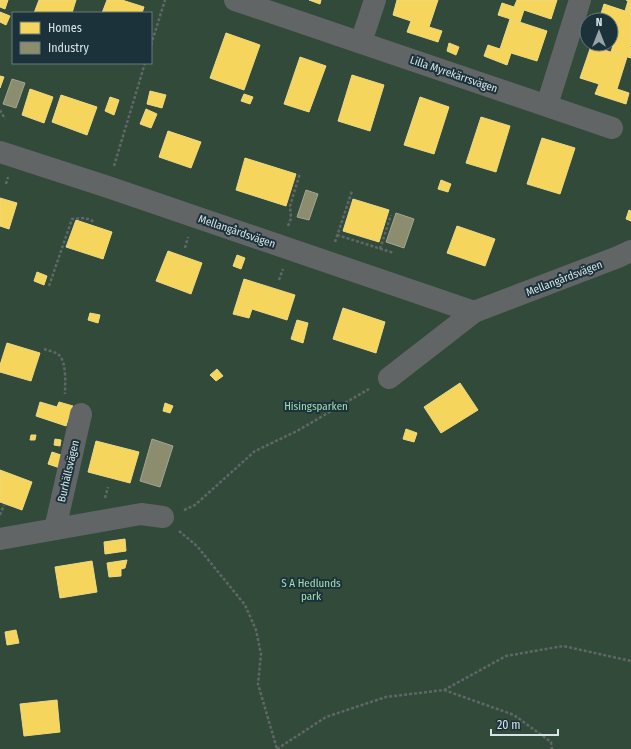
<svg xmlns="http://www.w3.org/2000/svg" width="631" height="749" viewBox="0 0 631 749" font-family="'Fira Sans Condensed',sans-serif">
<style>
.green{fill:#324a39;fill-rule:evenodd}
.homes{fill:#f6d55c;stroke:#ecd986}
.industry{fill:#8c8c6e;stroke:#a2a692}
.lines{fill:none;stroke-linecap:round;stroke-linejoin:round}
.path{stroke:#616768;stroke-width:2.5;stroke-dasharray:3 2;stroke-linecap:butt}
.street{stroke:#616566;stroke-width:22}
.labels{text-anchor:middle;stroke-width:4;stroke-linejoin:round;paint-order:stroke}
.street-label{font-size:11px;fill:#d6e3e7;stroke:#1c323a}
.park-label{font-size:11px;fill:#a5dfb2;stroke:#1c323a}
</style>
<rect width="100%" height="100%" fill="#232e33"/>
<path class="green" d="M0,0H631V749H0ZM13,13H151V63H13ZM587,20H611V44H587Z"/>
<g class="homes">
<polygon points="0,0 8,0 5,9 0,7"/>
<polygon points="39,0 76,0 72,13 34,13"/>
<polygon points="107,0 122,0 144,7 142,13 102,13"/>
<polygon points="309,0 321,0 320,4"/>
<polygon points="397,0 438,0 429,27 442,31 438,42 407,32 411,21 393,15"/>
<polygon points="517,0 557,0 551,19 524,10 520,22 498,15 502,3 514,7"/>
<polygon points="626,0 631,0 631,13 625,11 628,1"/>
<polygon points="604,4 631,13 631,44 630,47 631,48 631,58 611,52 614,42 611,41 611,20 599,20"/>
<polygon points="0,12 10,16 6,25 0,22"/>
<polygon points="510,19 547,31 537,61 511,53 507,65 484,56 488,45 500,49"/>
<polygon points="226,33 260,45 244,90 210,78"/>
<polygon points="449,43 459,47 456,55 447,51"/>
<polygon points="591,46 627,57 617,89 629,93 626,104 595,94 599,84 580,78"/>
<polygon points="300,57 326,66 309,112 284,104"/>
<polygon points="352,75 384,85 370,131 338,121"/>
<polygon points="0,76 4,77 0,88"/>
<polygon points="30,89 53,97 44,123 22,115"/>
<polygon points="150,91 166,95 162,108 147,104"/>
<polygon points="244,94 253,97 250,104 241,101"/>
<polygon points="61,95 97,107 87,135 52,122"/>
<polygon points="110,97 119,100 114,115 105,111"/>
<polygon points="420,97 449,107 434,154 404,145"/>
<polygon points="146,109 157,114 151,128 140,124"/>
<polygon points="481,117 510,126 496,172 466,163"/>
<polygon points="168,131 201,142 191,168 159,157"/>
<polygon points="542,138 575,148 560,194 527,184"/>
<polygon points="245,158 296,174 286,206 236,190"/>
<polygon points="441,180 451,184 448,192 438,189"/>
<polygon points="0,198 17,203 9,229 0,226"/>
<polygon points="353,199 389,210 379,242 343,231"/>
<polygon points="629,210 631,211 631,221 626,219"/>
<polygon points="76,220 112,232 103,259 66,247"/>
<polygon points="457,226 495,239 485,266 447,253"/>
<polygon points="168,251 202,263 191,294 156,281"/>
<polygon points="237,255 245,258 241,269 233,266"/>
<polygon points="37,272 47,276 44,285 34,281"/>
<polygon points="244,279 295,295 287,320 252,309 249,318 233,314"/>
<polygon points="343,308 385,322 376,353 333,339"/>
<polygon points="90,313 100,315 98,323 88,320"/>
<polygon points="297,320 308,323 303,343 291,339"/>
<polygon points="7,343 40,353 31,381 0,372 0,365"/>
<polygon points="217,369 223,376 216,381 210,375"/>
<polygon points="460,383 478,410 441,433 424,407"/>
<polygon points="40,402 57,407 59,402 73,406 66,426 36,416"/>
<polygon points="165,403 173,406 170,413 163,411"/>
<polygon points="406,429 417,433 414,442 403,439"/>
<polygon points="31,435 36,435 35,440 30,440"/>
<polygon points="55,439 61,440 60,446 54,445"/>
<polygon points="96,441 139,452 130,483 88,472"/>
<polygon points="52,452 64,456 60,468 48,464"/>
<polygon points="0,470 32,482 22,510 0,502"/>
<polygon points="125,539 126,551 105,554 104,542"/>
<polygon points="127,560 125,568 121,569 121,576 109,577 107,563"/>
<polygon points="92,561 97,592 60,598 55,567"/>
<polygon points="16,630 19,643 7,645 5,632"/>
<polygon points="57,700 60,732 24,736 20,704"/>
</g>
<g class="industry">
<polygon points="12,79 25,83 16,108 3,104"/>
<polygon points="306,190 318,194 309,220 297,217"/>
<polygon points="396,213 414,219 404,248 386,242"/>
<polygon points="152,439 173,446 160,487 140,481"/>
</g>
<g class="lines">
<g class="path">
<polyline points="151,45 165,0"/>
<polyline points="0,110 5,119"/>
<polyline points="114,166 145,63"/>
<polyline points="6,184 8,177"/>
<polyline points="288,226 291,218 290,206 300,173"/>
<polyline points="337,235 394,253"/>
<polyline points="335,242 352,191"/>
<polyline points="185,248 188,237"/>
<polyline points="380,249 391,215"/>
<polyline points="279,280 283,269"/>
<polyline points="49,286 72,219 85,218 95,222"/>
<path d="M44,349C49,351 56,352 59,355C67,363 65,384 65,394"/>
<polyline points="105,498 108,487"/>
<polyline points="184,510 195,505 255,451 297,431 369,389"/>
<polyline points="0,515 4,505"/>
<polyline points="179,531 197,546 245,605 256,630 261,654 258,684 277,749"/>
<polyline points="444,690 514,715 551,742 552,749"/>
<polyline points="277,749 326,717 386,697 444,690 506,656 563,646 631,661"/>
</g>
<g class="street">
<polyline points="235,0 612,128"/>
<polyline points="361,42 375,0"/>
<polyline points="547,105 580,0"/>
<polyline points="0,152 108,187 474,312 618,257 631,251"/>
<polyline points="389,378 474,312"/>
<polyline points="55,529 81,414"/>
<polyline points="0,539 141,514 163,517"/>
</g>
</g>
<g class="labels">
<g class="street-label">
<text transform="translate(454 74) rotate(19)" y="4">Lilla Myrekärrsvägen</text>
<text transform="translate(237 231) rotate(19)" y="4">Mellangårdsvägen</text>
<text transform="translate(564 278) rotate(-21)" y="4">Mellangårdsvägen</text>
<text transform="translate(68 471) rotate(-77)" y="4">Burhällsvägen</text>
</g>
<g class="park-label">
<text x="316" y="410">Hisingsparken</text>
<text x="311" y="587">S A Hedlunds<tspan x="311" dy="13">park</tspan></text>
</g>
</g>
<rect x="12" y="12" width="140" height="52" fill="#1c323a" stroke="#66797f"/>
<rect x="20" y="22" width="20" height="12" fill="#f6d55c" stroke="#66797f"/>
<text x="48" y="32" font-size="12" fill="#d6e3e7">Homes</text>
<rect x="20" y="42" width="20" height="12" fill="#8c8c6e" stroke="#66797f"/>
<text x="48" y="52" font-size="12" fill="#d6e3e7">Industry</text>
<g transform="translate(599 32)"><circle r="19" fill="#1c323a" stroke="#66797f"/>
<path d="M0-3L7 15L0 10L-7 15Z" fill="#97a4a8"/>
<text y="-6" font-size="11" font-weight="bold" text-anchor="middle" fill="#d6e3e7">N</text>
</g>
<path d="M491 729v6h67v-6" fill="none" stroke="#d6e3e7" stroke-width="2"/>
<text x="497" y="729" font-size="12" fill="#d6e3e7" stroke="#1c323a" stroke-width="3" paint-order="stroke">20 m</text>
</svg>
